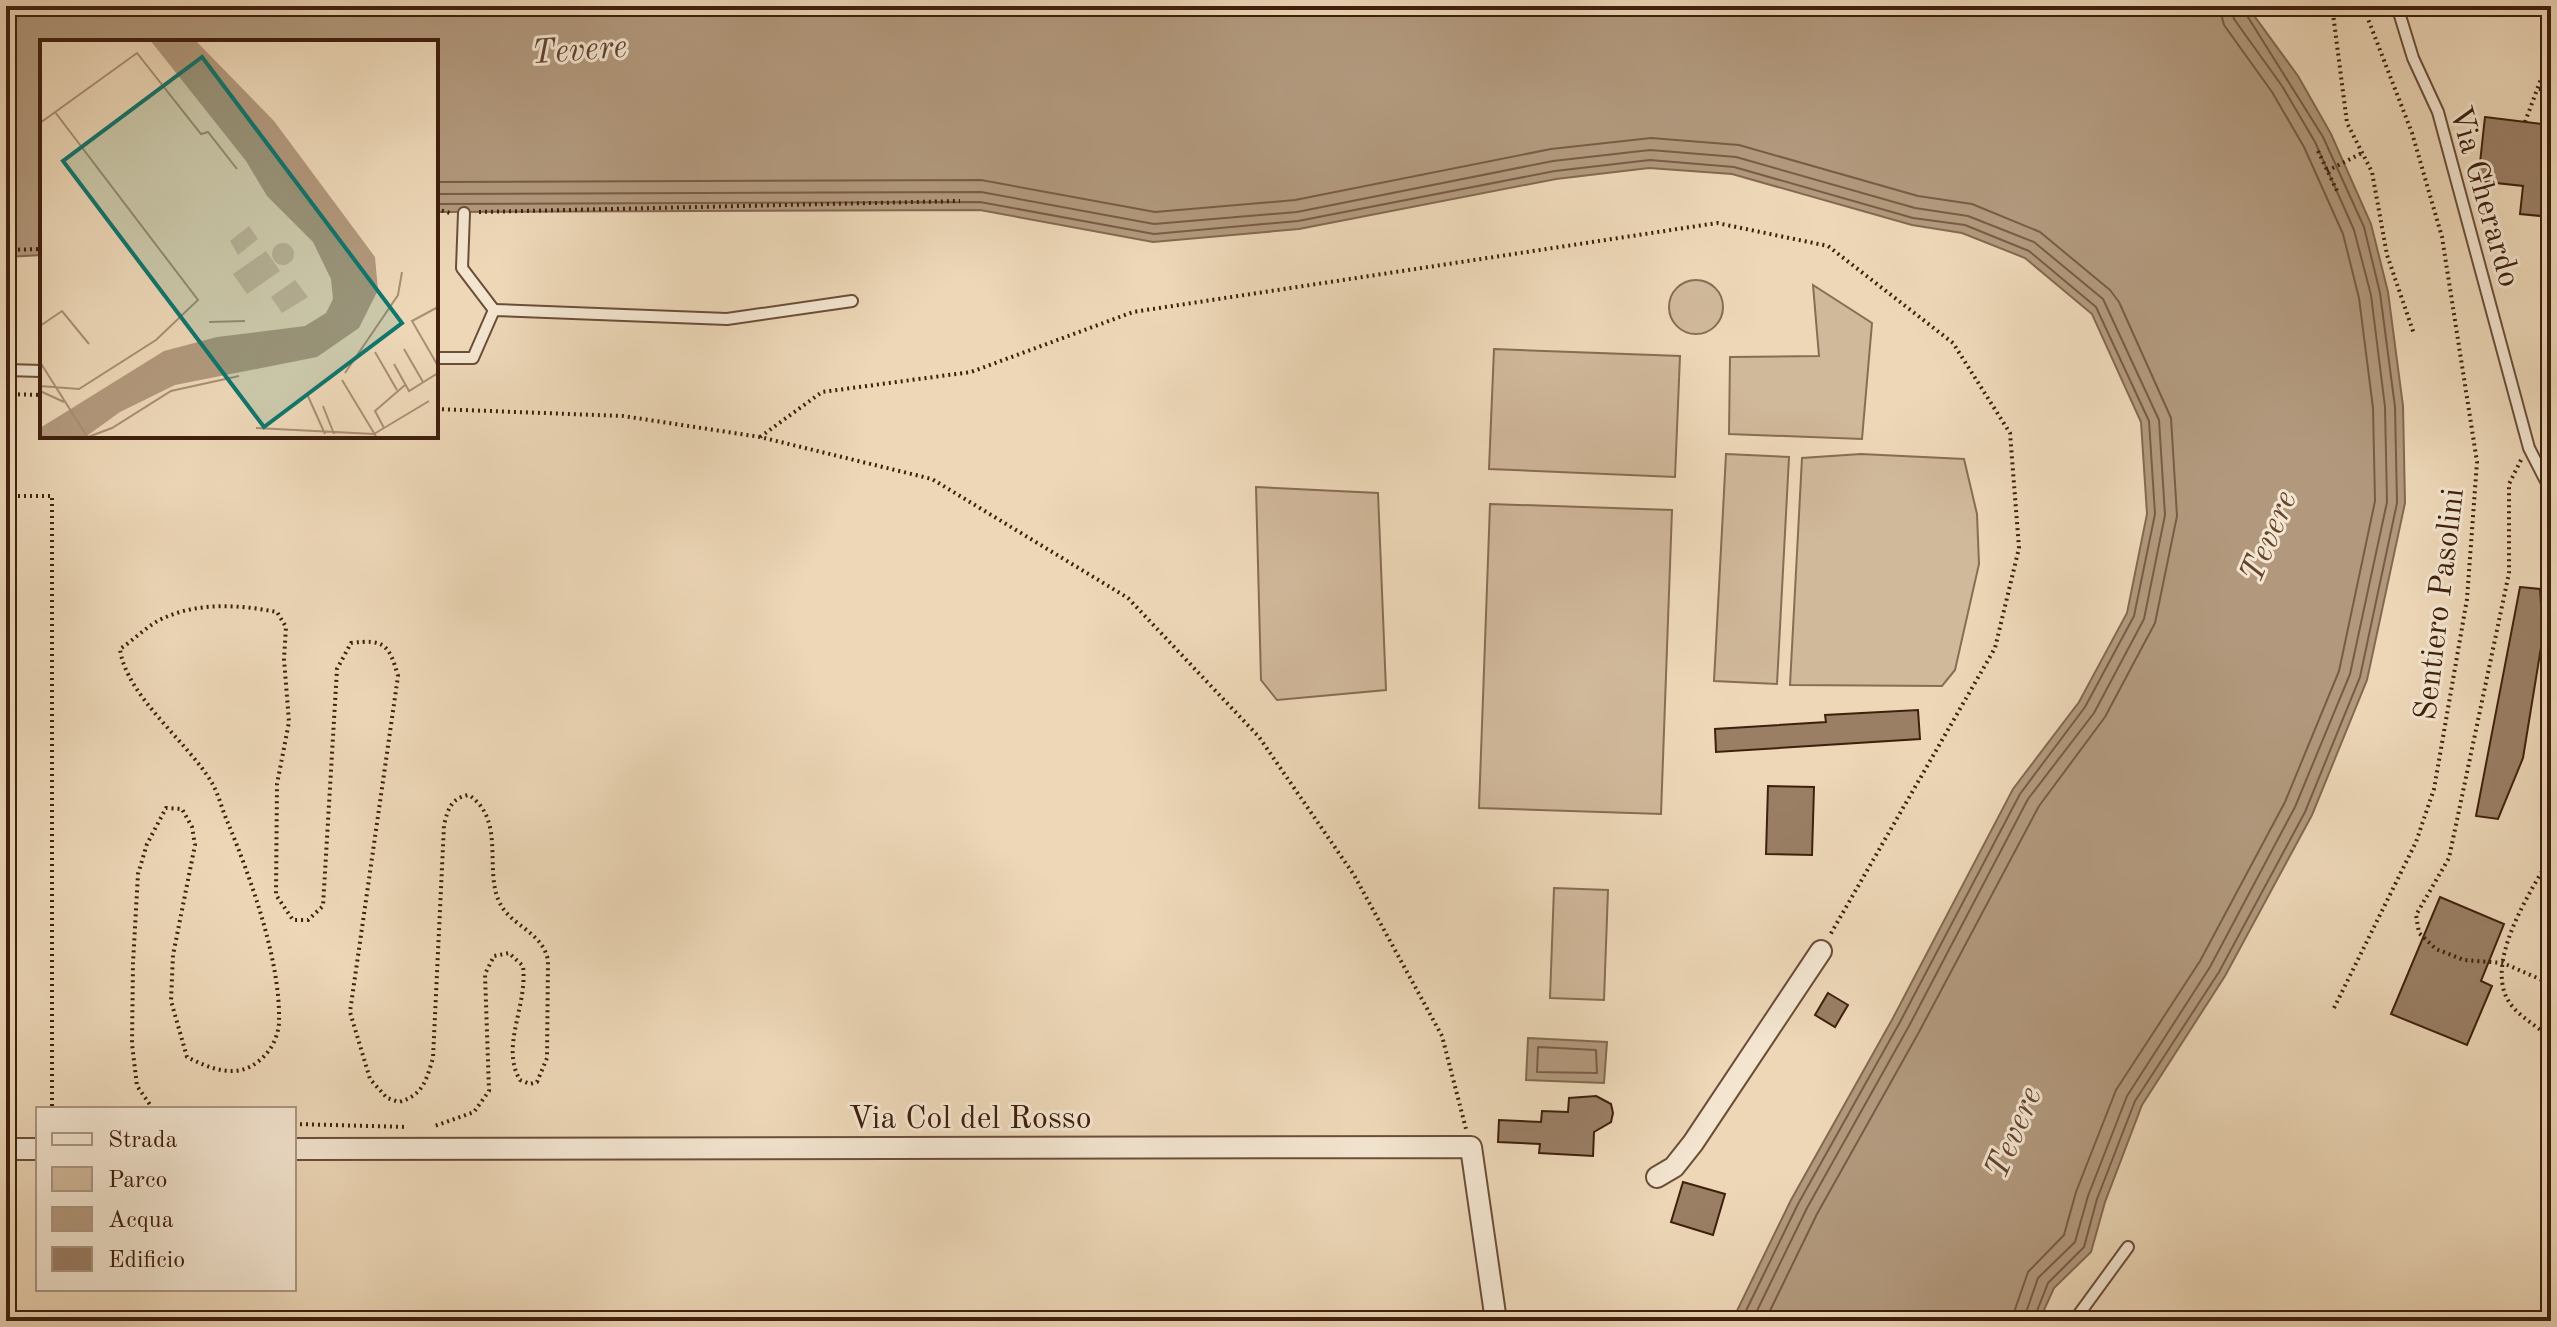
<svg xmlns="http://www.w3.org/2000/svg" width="2557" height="1327" viewBox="0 0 2557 1327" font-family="'Old Standard TT',serif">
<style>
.green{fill:#d0b89a;stroke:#886c54;stroke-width:2}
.water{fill:#b2997d;stroke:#846950;stroke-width:2}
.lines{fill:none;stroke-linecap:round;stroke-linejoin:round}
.shore{stroke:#795c45;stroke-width:2}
.building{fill:#9a7f65;stroke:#40200d;stroke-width:2}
.lane-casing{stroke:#6b4e38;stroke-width:14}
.street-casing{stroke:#6b4e38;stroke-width:24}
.path{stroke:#40200d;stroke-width:4;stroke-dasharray:2 4;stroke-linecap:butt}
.lane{stroke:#f3e5d0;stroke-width:10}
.street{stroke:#f3e5d0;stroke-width:20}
.labels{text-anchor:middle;stroke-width:6;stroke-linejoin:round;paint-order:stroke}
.street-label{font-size:32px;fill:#40200d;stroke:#f3e5d0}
.water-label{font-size:34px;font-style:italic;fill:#62442f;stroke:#f3e5d0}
.inset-road{fill:none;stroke:#a88e73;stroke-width:2}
.view{fill:#0f766e;fill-opacity:0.15;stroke:#0f766e;stroke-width:4}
.inset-edge{fill:none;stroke:#40200d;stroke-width:4}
</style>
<rect width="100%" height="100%" fill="#edd7b7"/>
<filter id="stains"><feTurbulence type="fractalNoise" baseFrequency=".0025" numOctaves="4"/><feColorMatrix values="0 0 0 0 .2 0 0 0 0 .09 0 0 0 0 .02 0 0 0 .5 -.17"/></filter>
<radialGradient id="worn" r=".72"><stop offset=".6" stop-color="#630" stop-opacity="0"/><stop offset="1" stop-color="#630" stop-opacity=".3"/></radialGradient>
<g class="green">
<circle cx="1696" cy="307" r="27"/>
<polygon points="1813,285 1872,323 1862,439 1729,434 1730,357 1819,356"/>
<polygon points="1494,349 1680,356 1675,477 1489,469"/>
<polygon points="1726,454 1789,457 1777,684 1714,681"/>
<polygon points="1861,454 1964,459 1977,514 1979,564 1955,670 1942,686 1790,685 1802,458"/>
<polygon points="1256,487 1378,493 1386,690 1277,700 1261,680"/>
<polygon points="1490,504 1672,510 1661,814 1479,808"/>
<polygon points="1554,888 1608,890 1604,1000 1550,998"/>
</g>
<g class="water">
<polygon points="6,6 2247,6 2298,76 2331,134 2371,224 2388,292 2403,406 2405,503 2367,680 2312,815 2225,976 2142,1105 2105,1202 2091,1252 2054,1288 2039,1321 1732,1321 1791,1200 1893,1018 2013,789 2079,702 2127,613 2147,514 2141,422 2092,314 2025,258 1962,233 1912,225 1732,174 1649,168 1556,179 1299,229 1153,242 980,210 436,212 436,42 42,42 42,255 6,257"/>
<polygon points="1528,1038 1607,1042 1604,1083 1526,1080"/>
</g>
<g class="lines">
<g class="shore">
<polyline points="436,182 981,180 1155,212 1295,200 1551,149 1651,138 1739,145 1918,196 1972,204 2040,232 2110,290 2119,302 2171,418 2177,516 2155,623 2105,717 2039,806 1919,1032 1817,1214 1765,1321"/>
<polyline points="436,194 981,192 1154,224 1297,212 1553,161 1650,150 1736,157 1915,208 1968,216 2034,242 2103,299 2159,420 2165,515 2144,619 2094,713 2028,799 1909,1026 1807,1208 1752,1321"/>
<polyline points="436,204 980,202 1154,234 1298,221 1555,171 1650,160 1734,167 1913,218 1965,225 2029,251 2096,307 2149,421 2155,514 2134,616 2085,707 2020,794 1900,1022 1798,1204 1741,1321"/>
<polygon points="1538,1047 1596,1050 1597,1073 1537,1072"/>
<polyline points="2011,1321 2028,1272 2064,1235 2076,1192 2116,1090 2200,961 2285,802 2339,671 2375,501 2373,408 2359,298 2343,234 2304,147 2272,92 2224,25 2219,6"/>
<polyline points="2023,1321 2038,1278 2075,1242 2088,1196 2127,1096 2210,967 2295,807 2350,674 2387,502 2385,407 2371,295 2354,230 2315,142 2282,86 2234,19 2231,6"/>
<polyline points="2033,1321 2048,1283 2084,1247 2097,1199 2135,1101 2219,972 2305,812 2360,677 2397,503 2395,407 2380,293 2364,227 2323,137 2241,6"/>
</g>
</g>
<g class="building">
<polygon points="2485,117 2551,125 2551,217 2520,214 2523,186 2478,181"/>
<polygon points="2520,587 2540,589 2543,635 2523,758 2498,819 2476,816"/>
<polygon points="1918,710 1920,739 1716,752 1715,729 1826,722 1825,715"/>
<polygon points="1768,786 1814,787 1812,855 1766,854"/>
<polygon points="2440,897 2504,924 2481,981 2492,986 2467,1045 2391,1014"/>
<polygon points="1828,993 1848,1005 1835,1027 1815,1015"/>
<polygon points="1596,1096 1611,1104 1613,1113 1611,1122 1594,1132 1593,1156 1539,1153 1540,1144 1498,1142 1499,1120 1541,1122 1542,1111 1568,1112 1569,1098"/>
<polygon points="1683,1182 1725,1194 1713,1235 1671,1222"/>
</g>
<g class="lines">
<g class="lane-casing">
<g id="lane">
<polyline points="2397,6 2413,58 2438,112 2529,448 2551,491"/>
<polyline points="464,213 462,268 494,310"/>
<polyline points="436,358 473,358 494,310 727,319 852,301"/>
<polyline points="6,370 42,371"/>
<polyline points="2074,1321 2128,1247"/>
</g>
</g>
<g class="street-casing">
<g id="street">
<polyline points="6,1149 38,1149"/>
<polyline points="294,1149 1471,1147 1496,1321"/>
<polyline points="1657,1177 1674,1167 1693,1143 1821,951"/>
</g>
</g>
<g class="path">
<polyline points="2332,6 2347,123 2372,172 2387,255 2414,334"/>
<polyline points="2539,89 2551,91"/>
<polyline points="2525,122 2551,52"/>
<polyline points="2318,151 2338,193"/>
<polyline points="2327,171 2362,153"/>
<polyline points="436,209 450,213"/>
<polyline points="479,212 960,201"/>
<polyline points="6,250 42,249"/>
<polyline points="2546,364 2551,364"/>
<polyline points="6,394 42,395"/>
<polyline points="436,409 623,416 760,437 932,479 1128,598 1259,737 1354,875 1442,1036 1466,1129"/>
<polyline points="760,437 822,392 971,372 1133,312 1717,223 1828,246 1953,343 2010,433 2019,548 1995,648 1830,935"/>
<polyline points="2521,460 2509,484 2509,573 2449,858 2416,915 2419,933 2436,949 2464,960 2503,963 2551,984"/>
<polyline points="6,496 52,496 52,1109"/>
<path d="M2551,856C2531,891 2480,967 2512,1006C2522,1018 2539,1028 2551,1038"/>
<polyline points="2334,1008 2416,842 2434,789 2467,599 2477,462 2442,237 2412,133 2363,6"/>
<path d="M153,1109L137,1086L132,1044L133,963L138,874L147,844L166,808L182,809L192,827L195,845L173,955L171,1001L187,1057C211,1069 237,1080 260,1060C271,1051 278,1037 279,1023C281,962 251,879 228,823C222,810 219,795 212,783C188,742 126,696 120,649C135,639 150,623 166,617C201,602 241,605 277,612L286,627L284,659L289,722L277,784L276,895L293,920H308L323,906L337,669L351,643C384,639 389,644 398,676L350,1012L370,1079L387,1098L399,1102C423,1095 426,1081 433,1058L444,825C448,809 451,798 469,795C505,820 485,866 498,899C509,927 541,929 548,960L547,1058L537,1082L530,1084L520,1080C500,1046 528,1006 523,966L509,953L494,956L485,974L489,1091L474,1112L432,1127"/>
<polyline points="294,1124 408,1127"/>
</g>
<use href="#lane" class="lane"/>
<use href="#street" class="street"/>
</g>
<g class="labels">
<g class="street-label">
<text transform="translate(2486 196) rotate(74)" y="11">Via Gherardo</text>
<text transform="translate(2438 604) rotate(-83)" y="11">Sentiero Pasolini</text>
<text x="970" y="1128">Via Col del Rosso</text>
</g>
<g class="water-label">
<text transform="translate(579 48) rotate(-4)" y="12">Tevere</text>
<text transform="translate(2267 536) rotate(-67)" y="12">Tevere</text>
<text transform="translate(2012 1132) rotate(-67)" y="12">Tevere</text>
</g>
</g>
<g transform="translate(40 40)">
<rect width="398" height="398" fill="#edd7b7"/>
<path d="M209,186L218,199L198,215L190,201ZM232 214a11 11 0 1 1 22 0a11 11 0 1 1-22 0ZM226,211L240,231L207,254L193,234ZM255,240L268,257L242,273L231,257Z" fill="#d0b89a"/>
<path d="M110,0H155L234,81L335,217L338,250L319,288L277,317L135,345L80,372L44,398H0V388L124,311L177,297L265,286L286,273L293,259L291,239L273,202L227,156L206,121Z" fill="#b2997d"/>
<path class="inset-road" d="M0,83L97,13L161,94L168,92L197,129M398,267L372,281L398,326M169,282L205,281M0,286L22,271L49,304M364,309L383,342M335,312L357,350M0,322L48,398M354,324L369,351L398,333M305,333L358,255L362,232M302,340L337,398M0,346L39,349L116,300L158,260L15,72M0,351L24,362M267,354L285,394M283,366L294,394M216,388L334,394M344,388L335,371L365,345M334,394L389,361M48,397L72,388L131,351L199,336"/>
<path class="view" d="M162,17L362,283L224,387L23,121Z"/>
<rect width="398" height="398" class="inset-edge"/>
</g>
<rect width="2557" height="1327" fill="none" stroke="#edd7b7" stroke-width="32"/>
<rect x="8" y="8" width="2541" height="1311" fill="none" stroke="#40200d" stroke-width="4"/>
<rect x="16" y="16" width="2525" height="1295" fill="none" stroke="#40200d" stroke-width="2"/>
<rect x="36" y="1107" width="260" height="184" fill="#f3e5d0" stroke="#ab9682" stroke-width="2"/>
<rect x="52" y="1133" width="40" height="12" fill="#f3e5d0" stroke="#ab9682" stroke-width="2"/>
<text x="108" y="1147" font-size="24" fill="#40200d">Strada</text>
<rect x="52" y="1167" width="40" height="24" fill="#d0b89a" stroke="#ab9682" stroke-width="2"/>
<text x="108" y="1187" font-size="24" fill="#40200d">Parco</text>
<rect x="52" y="1207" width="40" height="24" fill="#b2997d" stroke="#ab9682" stroke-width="2"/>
<text x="108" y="1227" font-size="24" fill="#40200d">Acqua</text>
<rect x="52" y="1247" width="40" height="24" fill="#9a7f65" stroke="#ab9682" stroke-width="2"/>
<text x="108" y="1267" font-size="24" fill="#40200d">Edificio</text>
<rect width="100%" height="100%" filter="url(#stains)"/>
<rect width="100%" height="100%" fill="url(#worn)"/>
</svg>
